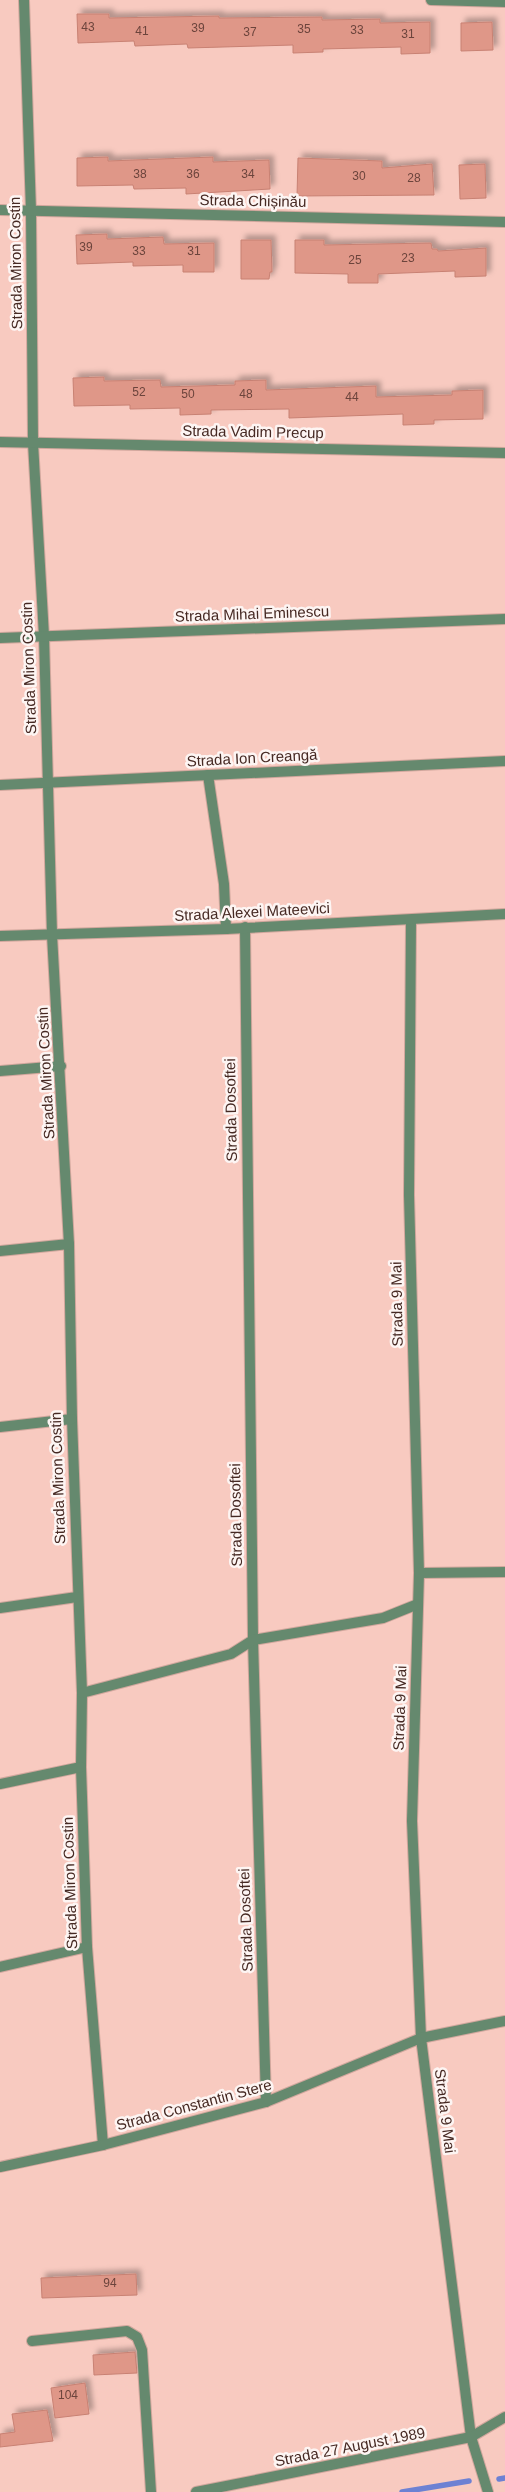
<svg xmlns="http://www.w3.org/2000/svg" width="505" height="2492" viewBox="0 0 505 2492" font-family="Arial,sans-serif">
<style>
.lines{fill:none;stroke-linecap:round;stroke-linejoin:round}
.stream{stroke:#6d81d3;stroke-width:5.5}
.building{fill:#df9788;stroke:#c88173;filter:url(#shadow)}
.street-casing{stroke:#d1a79d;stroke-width:12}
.street{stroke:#65896e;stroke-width:10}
.labels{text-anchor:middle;stroke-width:5;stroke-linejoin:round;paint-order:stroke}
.number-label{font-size:12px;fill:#6c443c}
.street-label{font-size:15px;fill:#462923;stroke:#fdf5f3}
</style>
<defs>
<filter id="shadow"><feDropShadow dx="4.5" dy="-4.5" stdDeviation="2.5" flood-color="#0004"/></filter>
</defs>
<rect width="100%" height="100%" fill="#f8cac0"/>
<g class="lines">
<g class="stream">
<polyline points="499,2479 505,2478"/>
<polyline points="402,2492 469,2481"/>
</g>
</g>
<g class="building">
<polygon points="77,14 109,14 109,18 219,16 219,18 322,17 322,20 380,19 380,23 430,22 430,53 401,54 401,47 323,49 323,52 293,53 293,45 188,48 187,44 135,46 134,41 78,43"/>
<polygon points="492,22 493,50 461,51 461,23"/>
<polygon points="108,157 108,161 213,157 213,162 269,160 270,189 186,194 186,188 134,189 133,185 77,186 77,158"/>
<polygon points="298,158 382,161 382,168 432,164 434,195 297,196"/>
<polygon points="485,164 486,198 460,199 459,165"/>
<polygon points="107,234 107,239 163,237 164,244 214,243 214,272 183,272 183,265 133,266 133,262 77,264 76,235"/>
<polygon points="241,240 271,240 272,272 270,272 269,279 241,279"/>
<polygon points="295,240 324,240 324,245 431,243 432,249 437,249 438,251 486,248 486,276 455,277 455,271 378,274 378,283 348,283 348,274 295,273"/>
<polygon points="104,377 104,381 160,380 161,387 235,385 235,381 266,380 266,390 376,386 376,397 452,395 452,391 483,390 483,419 434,420 434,424 403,425 403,414 289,418 289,409 211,410 211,414 180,415 180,408 130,409 130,405 74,406 73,378"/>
<polygon points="136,2274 137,2295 42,2298 41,2278"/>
<polygon points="135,2352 137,2373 94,2375 93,2355"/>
<polygon points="85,2383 89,2414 55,2418 51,2388"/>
<polygon points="47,2410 53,2441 0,2447 0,2434 15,2432 12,2414"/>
</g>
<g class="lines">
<g class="street-casing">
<g id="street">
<polyline points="24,0 31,211 33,443 44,636 52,935 69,1244 72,1419 82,1693 81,1767 87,1947 103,2145"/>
<polyline points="431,0 505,2"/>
<polyline points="0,210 505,222"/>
<polyline points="0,442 505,453"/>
<polyline points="0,638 505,619"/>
<polyline points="208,775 224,884 226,929"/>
<polyline points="0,785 505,761"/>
<polyline points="411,920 409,1195 419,1573 412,1821 421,2038 471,2437 488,2492"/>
<polyline points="245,927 253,1640 266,2102"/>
<polyline points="0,936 226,929 505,914"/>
<polyline points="0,1071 61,1066"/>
<polyline points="0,1251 69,1244"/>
<polyline points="0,1427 72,1419"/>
<polyline points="419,1573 505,1572"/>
<polyline points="0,1608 77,1597"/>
<polyline points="82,1693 231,1654 253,1640 383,1618 418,1604"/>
<polyline points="0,1784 81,1767"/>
<polyline points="0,1967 87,1947"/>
<polyline points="0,2167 103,2145 266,2102 421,2038 505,2021"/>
<polyline points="32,2341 127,2331 137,2337 142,2350 151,2492"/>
<polyline points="196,2492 471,2437 505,2417"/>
</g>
</g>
<use href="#street" class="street"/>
</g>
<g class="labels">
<g class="number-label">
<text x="88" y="31">43</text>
<text x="198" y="32">39</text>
<text x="304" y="33">35</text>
<text x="357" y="34">33</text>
<text x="142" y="35">41</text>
<text x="250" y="36">37</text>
<text x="408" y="38">31</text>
<text x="140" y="178">38</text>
<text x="193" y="178">36</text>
<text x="248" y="178">34</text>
<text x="359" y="180">30</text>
<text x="414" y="182">28</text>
<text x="86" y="251">39</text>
<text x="139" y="255">33</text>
<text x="194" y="255">31</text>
<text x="408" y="262">23</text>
<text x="355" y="264">25</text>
<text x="139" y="396">52</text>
<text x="188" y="398">50</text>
<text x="246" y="398">48</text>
<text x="352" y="401">44</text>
<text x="110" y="2287">94</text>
<text x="68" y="2399">104</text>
</g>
<g class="street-label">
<text transform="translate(253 201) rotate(1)" y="5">Strada Chișinău</text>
<text transform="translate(16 263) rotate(-91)" y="5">Strada Miron Costin</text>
<text transform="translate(253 432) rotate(1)" y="5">Strada Vadim Precup</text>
<text transform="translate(252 614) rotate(-2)" y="5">Strada Mihai Eminescu</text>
<text transform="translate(29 668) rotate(-92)" y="5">Strada Miron Costin</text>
<text transform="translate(252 758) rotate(-3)" y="5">Strada Ion Creangă</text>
<text transform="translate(252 912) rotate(-3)" y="5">Strada Alexei Mateevici</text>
<text transform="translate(46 1073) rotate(-93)" y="5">Strada Miron Costin</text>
<text transform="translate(231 1110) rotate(-91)" y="5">Strada Dosoftei</text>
<text transform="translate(397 1304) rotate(-91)" y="5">Strada 9 Mai</text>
<text transform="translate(58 1478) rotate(-92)" y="5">Strada Miron Costin</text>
<text transform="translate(236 1515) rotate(-91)" y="5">Strada Dosoftei</text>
<text transform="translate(400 1708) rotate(-88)" y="5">Strada 9 Mai</text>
<text transform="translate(70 1883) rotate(-92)" y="5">Strada Miron Costin</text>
<text transform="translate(246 1920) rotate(-92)" y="5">Strada Dosoftei</text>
<text transform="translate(194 2105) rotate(-15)" y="5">Strada Constantin Stere</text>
<text transform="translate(445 2111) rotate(83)" y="5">Strada 9 Mai</text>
<text transform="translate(350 2447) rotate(-11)" y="5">Strada 27 August 1989</text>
</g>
</g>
</svg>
